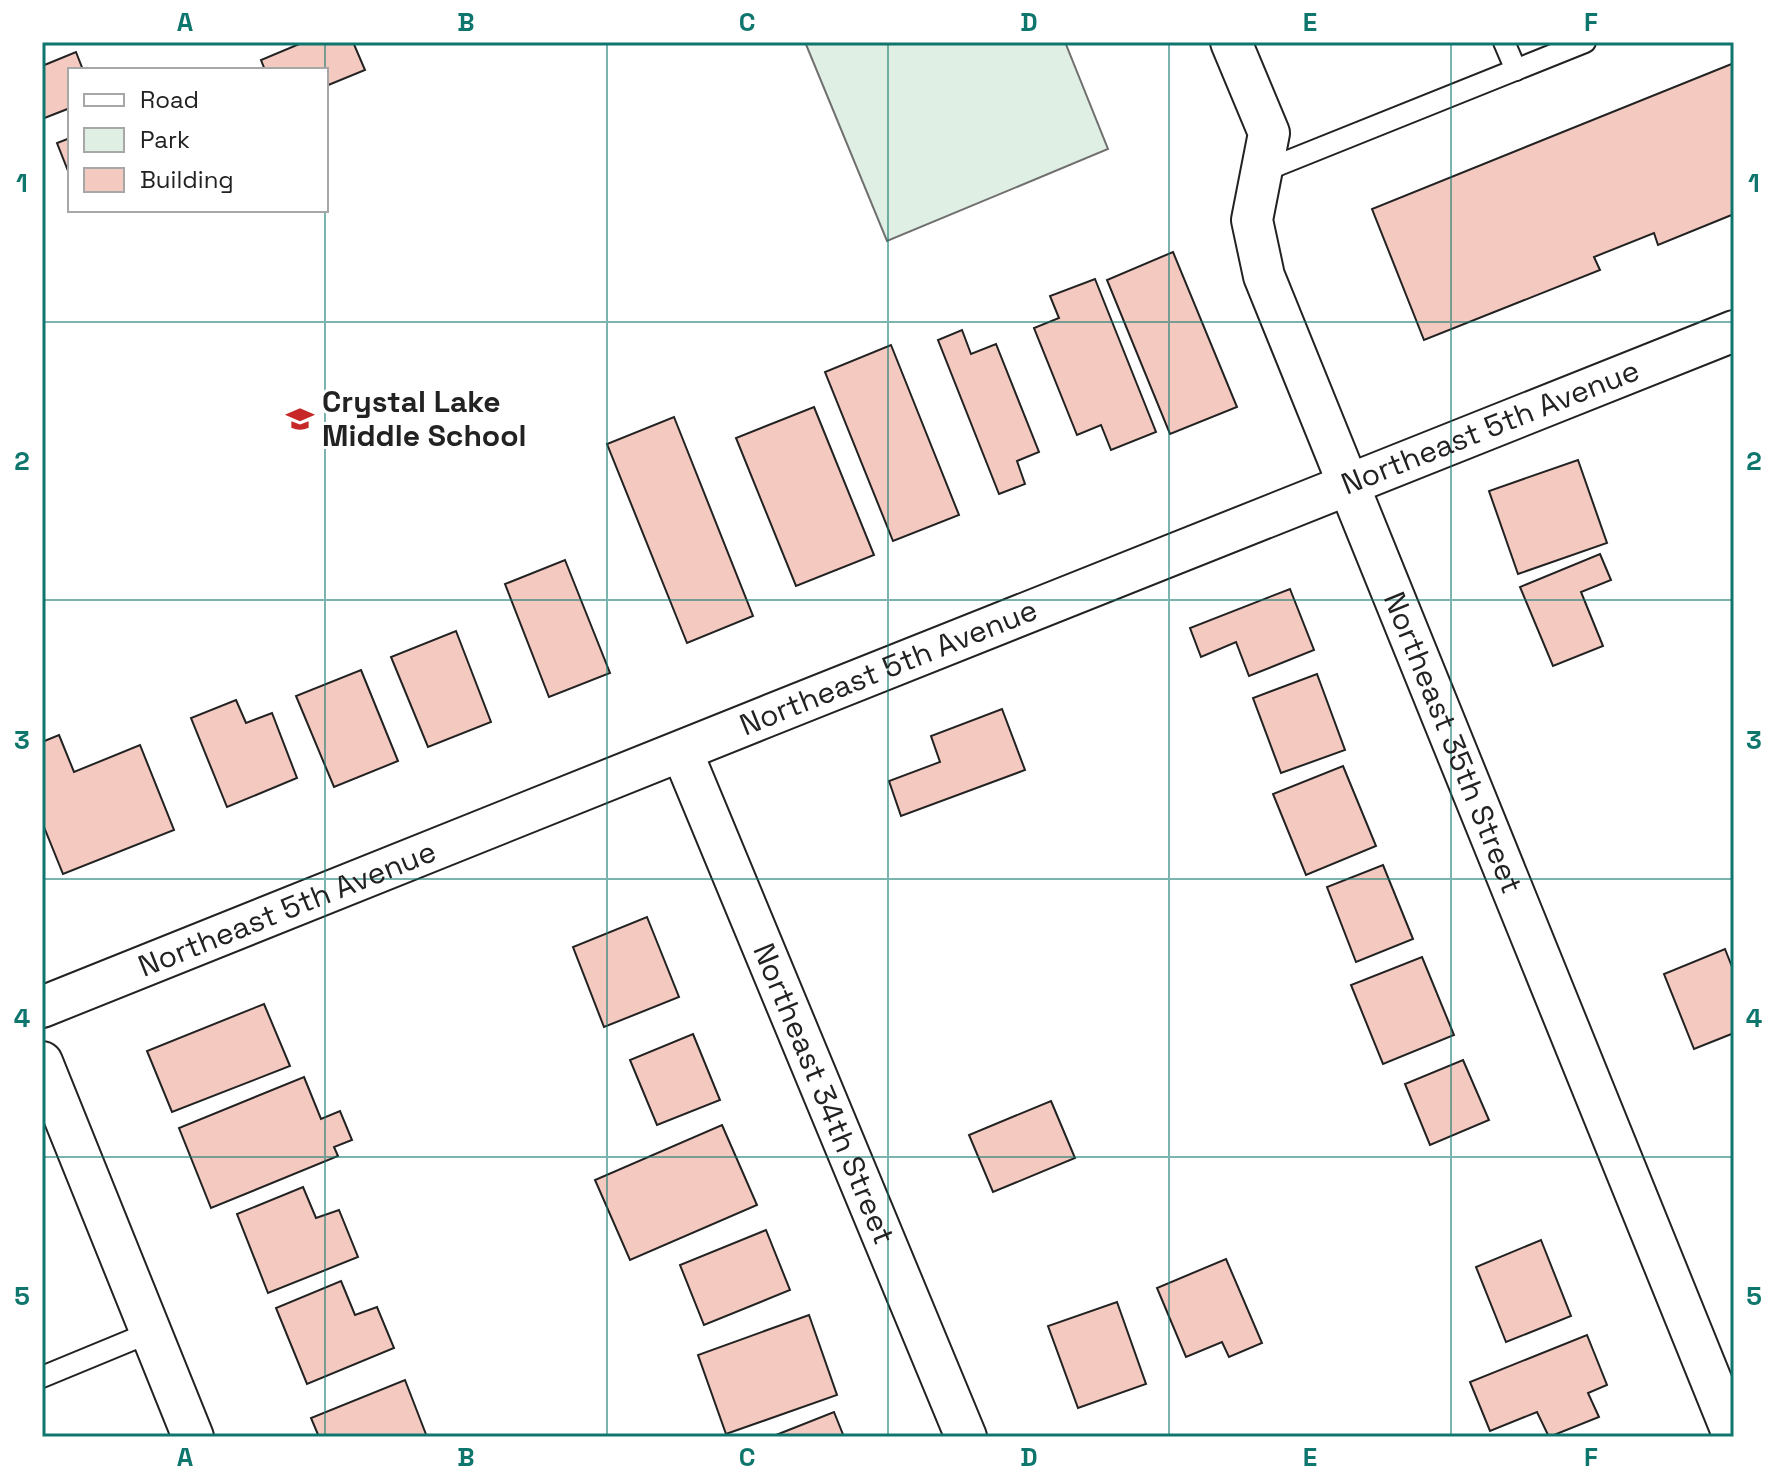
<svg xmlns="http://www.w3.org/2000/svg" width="1776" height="1479" viewBox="0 0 1776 1479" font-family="'Space Grotesk',sans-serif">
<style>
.green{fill:#e0efe3;stroke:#6f6f6f;stroke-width:2}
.building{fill:#f3c9c0;stroke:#222;stroke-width:2}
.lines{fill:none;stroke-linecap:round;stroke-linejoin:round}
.lane-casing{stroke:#222;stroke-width:24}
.street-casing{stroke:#222;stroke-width:44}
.lane{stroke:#fff;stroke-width:20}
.street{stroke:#fff;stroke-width:40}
.grid{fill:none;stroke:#0f766e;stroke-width:2;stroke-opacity:0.55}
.labels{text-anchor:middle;stroke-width:6;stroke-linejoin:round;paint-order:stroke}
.poi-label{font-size:30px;font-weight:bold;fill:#222;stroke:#fff;text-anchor:start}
.street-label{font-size:30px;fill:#222;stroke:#fff}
.neatline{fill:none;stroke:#0f766e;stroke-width:3}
.grid-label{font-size:26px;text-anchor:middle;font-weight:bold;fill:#0f766e}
</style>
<rect width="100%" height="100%" fill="#fff"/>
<polygon class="green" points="805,42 1065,42 1108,149 887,241"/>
<g class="building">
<polygon points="304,42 353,42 365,70 326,86 326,70 265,70 261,60"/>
<polygon points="76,52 83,70 70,70 70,108 42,119 42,66"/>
<polygon points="1734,63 1734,214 1658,245 1654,233 1594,257 1600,270 1424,340 1372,209"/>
<polygon points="70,138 70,176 57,143"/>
<polygon points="1173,252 1237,407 1170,434 1107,280"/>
<polygon points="1095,279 1156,432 1111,450 1101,425 1077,435 1034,328 1059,318 1050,296"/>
<polygon points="962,330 971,354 996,344 1039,452 1017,461 1025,484 999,494 938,340"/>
<polygon points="891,345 959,515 893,541 825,372"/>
<polygon points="814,407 874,555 796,586 736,438"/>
<polygon points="674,417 753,616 687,643 607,444"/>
<polygon points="1578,460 1607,543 1518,574 1489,491"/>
<polygon points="1600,554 1611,580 1581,592 1603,646 1553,666 1520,587"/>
<polygon points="565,560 610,673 549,697 505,584"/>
<polygon points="1290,589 1314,650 1249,676 1236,642 1201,657 1190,628"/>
<polygon points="456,631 491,722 428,747 391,657"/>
<polygon points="361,670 398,761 334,787 296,696"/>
<polygon points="1317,674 1345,750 1281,773 1253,698"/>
<polygon points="236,700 246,723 272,713 297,778 227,807 191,718"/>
<polygon points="1002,709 1025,770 901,816 889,781 940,762 931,736"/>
<polygon points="59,735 74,772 140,745 174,830 63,874 42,822 42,742"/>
<polygon points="1343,766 1376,846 1306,875 1273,794"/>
<polygon points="1383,865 1413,939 1356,962 1327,887"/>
<polygon points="647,917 679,997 604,1027 573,947"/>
<polygon points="1725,949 1734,972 1734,1033 1694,1049 1664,974"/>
<polygon points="1422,957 1454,1035 1383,1064 1351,985"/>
<polygon points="264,1004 290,1066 172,1112 147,1051"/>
<polygon points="693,1034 720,1100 657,1125 630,1060"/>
<polygon points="1463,1060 1489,1120 1430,1145 1405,1084"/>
<polygon points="304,1077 321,1119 340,1111 352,1140 334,1147 338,1156 211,1208 179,1128"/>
<polygon points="1051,1101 1075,1158 993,1192 969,1135"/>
<polygon points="722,1125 757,1205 630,1260 595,1180"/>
<polygon points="303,1187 316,1218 339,1210 358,1257 268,1293 237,1214"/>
<polygon points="766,1230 790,1290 704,1325 680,1265"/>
<polygon points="1541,1240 1571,1316 1506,1342 1476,1267"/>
<polygon points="1226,1259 1262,1343 1229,1357 1222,1342 1186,1357 1157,1288"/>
<polygon points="341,1281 355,1315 377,1307 394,1348 307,1384 276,1308"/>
<polygon points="1117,1302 1146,1384 1078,1408 1048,1326"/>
<polygon points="809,1315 837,1395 726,1434 698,1355"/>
<polygon points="1587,1335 1607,1385 1588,1393 1599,1417 1549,1437 1537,1412 1490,1431 1470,1382"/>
<polygon points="405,1380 427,1437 319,1437 311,1418"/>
<polygon points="834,1412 844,1437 771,1437"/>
</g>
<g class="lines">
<g class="lane-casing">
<g id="lane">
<polyline points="1504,42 1516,70"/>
<polyline points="1261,172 1585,42"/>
<polyline points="42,1377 151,1332"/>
</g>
</g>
<g class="street-casing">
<g id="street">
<path id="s1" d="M1231,42L1269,133L1252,220L1264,276L1734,1437"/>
<path id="s2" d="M682,752L966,1437"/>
<path id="s3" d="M42,1007C606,782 1169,553 1734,331"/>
<polyline points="42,1062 193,1437"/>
</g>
</g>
<use href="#lane" class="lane"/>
<use href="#street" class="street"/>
</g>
<path class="grid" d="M325,42V70M607,42V1437M888,42V1437M1169,42V1437M1451,42V1437M325,210V1437M42,322H1734M42,600H1734M42,879H1734M42,1157H1734"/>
<defs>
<g id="school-bare" transform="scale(2.16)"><path d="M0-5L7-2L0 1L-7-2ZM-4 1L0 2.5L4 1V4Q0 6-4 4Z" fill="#c62828" stroke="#fff" stroke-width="2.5" paint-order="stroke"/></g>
</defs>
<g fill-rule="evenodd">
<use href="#school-bare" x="300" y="419"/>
</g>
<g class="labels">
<g class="poi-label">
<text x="322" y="412">Crystal Lake<tspan x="322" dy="34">Middle School</tspan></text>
</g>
<g class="street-label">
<text dy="10" stroke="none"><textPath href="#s3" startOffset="1560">Northeast 5th Avenue</textPath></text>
<text dy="10" stroke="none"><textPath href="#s3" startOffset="912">Northeast 5th Avenue</textPath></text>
<text dy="10" stroke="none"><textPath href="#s1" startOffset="748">Northeast 35th Street</textPath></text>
<text dy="10" stroke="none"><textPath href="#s3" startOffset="264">Northeast 5th Avenue</textPath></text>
<text dy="10" stroke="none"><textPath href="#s2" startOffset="370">Northeast 34th Street</textPath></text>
</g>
</g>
<rect width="1776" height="1479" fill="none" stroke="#ffffff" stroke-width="88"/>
<rect x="68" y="68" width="260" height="144" fill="#ffffff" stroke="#a7a7a7" stroke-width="2"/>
<rect x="84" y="94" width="40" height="12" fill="#ffffff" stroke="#a7a7a7" stroke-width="2"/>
<text x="140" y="108" font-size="24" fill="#222222">Road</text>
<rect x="84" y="128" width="40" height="24" fill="#e0efe3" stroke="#a7a7a7" stroke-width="2"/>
<text x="140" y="148" font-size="24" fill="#222222">Park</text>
<rect x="84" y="168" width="40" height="24" fill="#f3c9c0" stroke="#a7a7a7" stroke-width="2"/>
<text x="140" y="188" font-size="24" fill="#222222">Building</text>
<rect x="44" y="44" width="1688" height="1391" class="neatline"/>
<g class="grid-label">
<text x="185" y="31">A</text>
<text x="466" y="31">B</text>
<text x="747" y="31">C</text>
<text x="1029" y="31">D</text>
<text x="1310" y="31">E</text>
<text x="1591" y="31">F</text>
<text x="22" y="192">1</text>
<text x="1754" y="192">1</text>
<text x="22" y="470">2</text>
<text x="1754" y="470">2</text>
<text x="22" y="749">3</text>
<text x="1754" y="749">3</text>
<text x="22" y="1027">4</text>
<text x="1754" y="1027">4</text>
<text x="22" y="1305">5</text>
<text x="1754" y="1305">5</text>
<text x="185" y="1466">A</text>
<text x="466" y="1466">B</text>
<text x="747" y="1466">C</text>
<text x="1029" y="1466">D</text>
<text x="1310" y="1466">E</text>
<text x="1591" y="1466">F</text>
</g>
</svg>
